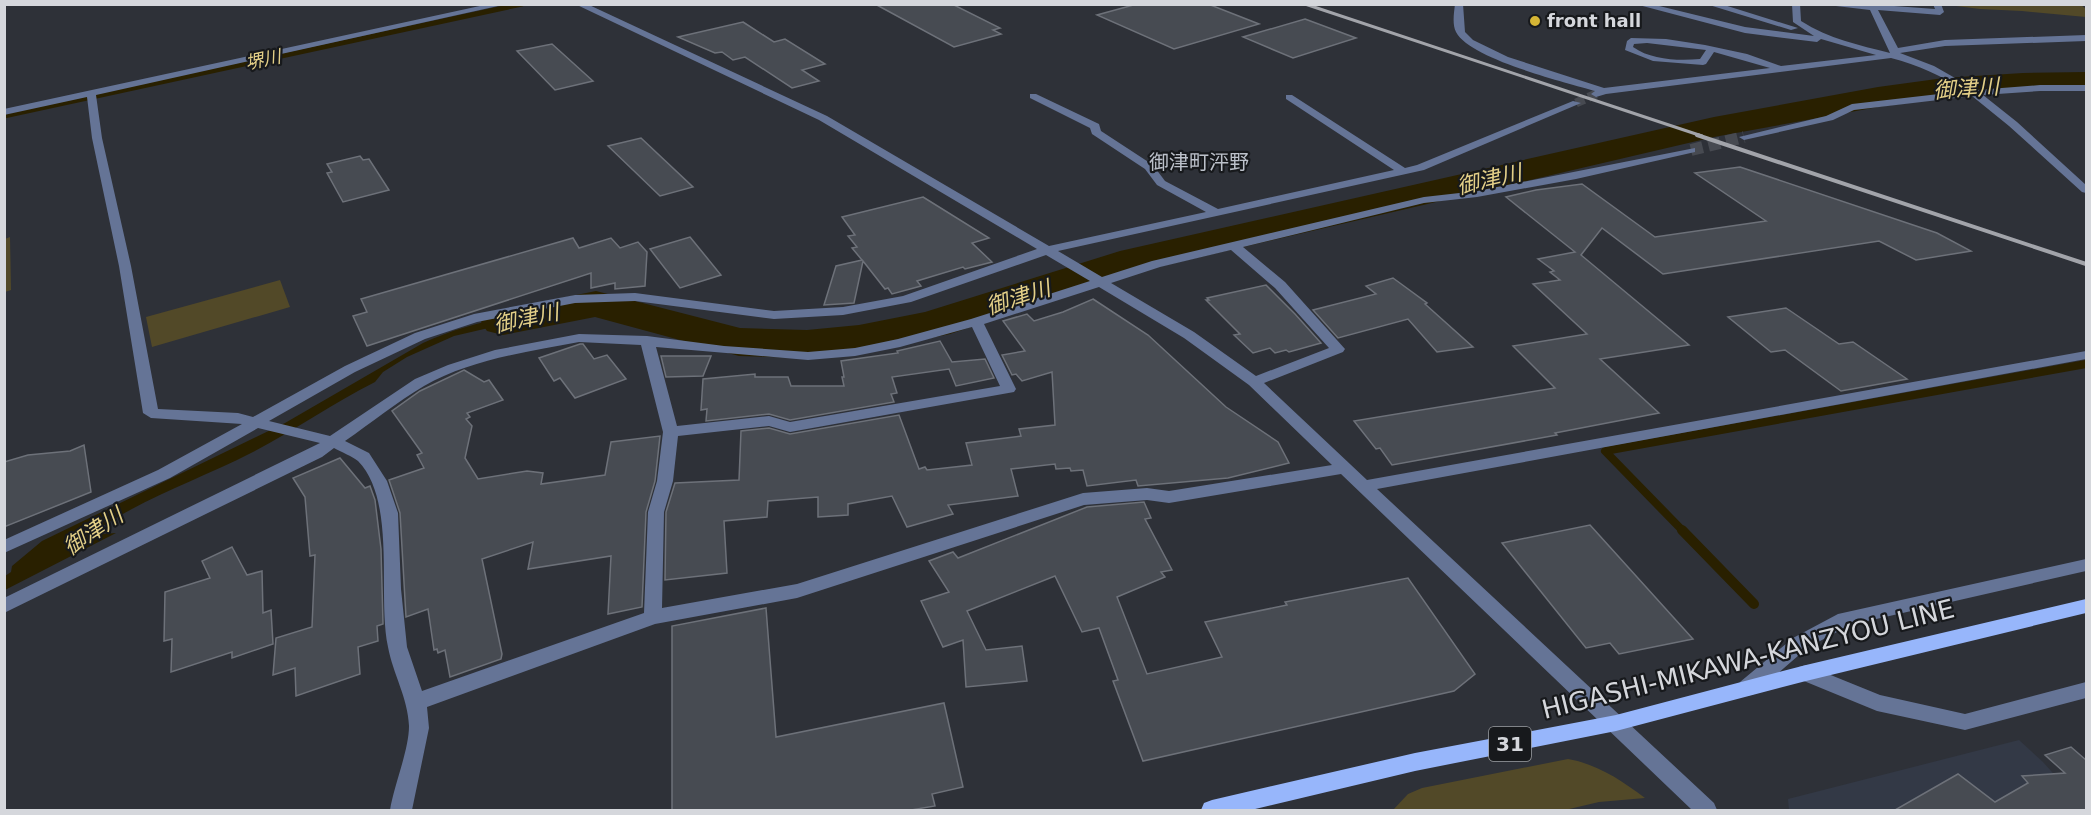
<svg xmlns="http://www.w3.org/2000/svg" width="2091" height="815" viewBox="0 0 2091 815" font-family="'DejaVu Sans','Noto Sans JP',sans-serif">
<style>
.built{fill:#333946}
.green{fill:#524928}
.water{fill:#292000}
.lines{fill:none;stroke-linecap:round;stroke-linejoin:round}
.stream-far2{stroke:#292000;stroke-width:5}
.stream-far1{stroke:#292000;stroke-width:8}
.stream{stroke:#292000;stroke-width:10}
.river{fill:#292000;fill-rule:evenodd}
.building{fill:#474b52;stroke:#6d7179;stroke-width:1.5}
.minor-tunnel-far1{stroke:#474a51;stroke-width:9;stroke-dasharray:9 4.5;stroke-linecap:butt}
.minor-tunnel{stroke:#474a51;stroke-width:12;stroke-dasharray:12 6;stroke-linecap:butt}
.minor{fill:#657496;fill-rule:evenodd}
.major{fill:#97b6fb;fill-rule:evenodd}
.rail-far1{stroke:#a2a4aa;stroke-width:3}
.rail{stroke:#a2a4aa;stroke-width:4}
.poi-dot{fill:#d5b535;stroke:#17191c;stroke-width:2}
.labels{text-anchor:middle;stroke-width:4.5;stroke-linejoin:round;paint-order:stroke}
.far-poi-label{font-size:18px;font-weight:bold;fill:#d5d7dc;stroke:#17191c;text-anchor:start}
.far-water-label{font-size:18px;font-style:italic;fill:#e3cf87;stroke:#17191c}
.far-quarter-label{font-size:20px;fill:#bcc1ca;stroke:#17191c}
.shield{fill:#17191c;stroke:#9c9ea2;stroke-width:1.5}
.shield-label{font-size:20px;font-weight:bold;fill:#d5d7dc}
.water-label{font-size:22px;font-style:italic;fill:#e3cf87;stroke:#17191c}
.near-street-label{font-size:26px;fill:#d5d7dc;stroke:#17191c}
</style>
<rect width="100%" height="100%" fill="#2e3138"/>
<polygon class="built" points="2019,740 2043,762 2086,810 1789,810 1788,799"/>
<g class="green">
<polygon points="1948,5 2081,5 2086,9 2086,17 2022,11 1980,9"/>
<polygon points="10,237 11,290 5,292 5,239"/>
<polygon points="280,280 290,307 152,347 146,317"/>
<path d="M1568,759C1597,764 1621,780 1645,798L1599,802L1565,810H1393L1408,794L1422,788Z"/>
</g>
<path class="water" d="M591,304L454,336L407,357L383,372L375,382C333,403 294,431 251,453C202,478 149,496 103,526V534L116,533L5,590V576L11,572L12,566L42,541L285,423L423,343C474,319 535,311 591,304Z"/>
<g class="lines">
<polyline class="stream-far2" points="4,116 522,4"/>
<polyline class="stream-far1" points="1683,531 1605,451 2086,364"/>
<polyline class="stream" points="1682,530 1754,604"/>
<polygon class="river" points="2086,72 2086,90 2023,91 1944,98 1878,107 1714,137 1132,273 950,334 859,353 807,358 739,356 595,317 503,335 487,331 481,322 487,313 596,291 740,328 807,330 859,325 925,312 1120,251 1714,117 1878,87 1944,78 2023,73"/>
</g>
<g class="building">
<polygon points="875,4 952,4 1000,28 993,30 1001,34 954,47"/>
<polygon points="1137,4 1208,4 1259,24 1174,49 1097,15"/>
<polygon points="1305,19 1356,38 1293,58 1243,37"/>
<polygon points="743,22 774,42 785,39 825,64 802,70 819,81 792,88 745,57 733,60 722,52 715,53 678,37"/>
<polygon points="552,44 593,81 555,90 517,51"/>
<polygon points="641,138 693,187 660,196 608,146"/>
<polygon points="360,156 363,160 369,159 389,190 343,202 327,173 332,172 327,164"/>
<polygon points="1740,167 1937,233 1971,251 1916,260 1879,241 1663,274 1602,228 1581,255 1689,345 1600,359 1659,413 1555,433 1557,435 1392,465 1380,448 1376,449 1354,421 1555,388 1513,346 1587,334 1533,284 1560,280 1550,272 1554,271 1538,259 1575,252 1506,197 1536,190 1582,184 1655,237 1766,221 1695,173"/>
<polygon points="923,197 989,238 972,243 992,262 965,269 963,267 917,281 921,286 892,294 888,288 885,289 863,261 854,303 824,305 836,266 862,260 852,248 857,247 848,236 855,235 842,217"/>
<polygon points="690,237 721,275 680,288 650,249"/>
<polygon points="573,238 579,248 611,238 620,248 638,242 647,252 645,286 615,289 615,283 591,288 591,273 367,346 353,316 367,312 361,299"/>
<polygon points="1393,278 1427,303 1425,304 1473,347 1437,352 1408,319 1338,338 1313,310 1376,294 1366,286"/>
<polygon points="1266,285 1295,314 1321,343 1289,352 1286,350 1275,353 1270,348 1253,353 1234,335 1240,334 1206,300 1209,300 1207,298"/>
<polygon points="1093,299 1148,335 1226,407 1278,442 1289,463 1228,478 1138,486 1136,480 1087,486 1083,470 1071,471 1070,468 1056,469 1055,464 1011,469 1018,496 948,505 953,514 907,527 892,496 848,504 848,515 818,517 818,497 768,501 767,517 724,521 727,573 665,580 666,512 675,483 739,480 741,431 769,428 790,434 899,415 919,469 925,467 927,470 972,465 966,443 1021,436 1019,429 1055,425 1052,372 1022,381 1016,374 1012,375 1002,355 1025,351 1003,321 1027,314 1034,321 1063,312"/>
<polygon points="1786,308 1839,344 1853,342 1907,379 1841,391 1785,350 1771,352 1728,317"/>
<polygon points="940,341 952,362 985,359 994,378 956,386 949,369 892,377 897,393 891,394 894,402 790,420 769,414 706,421 707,409 701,410 703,379 755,374 755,377 788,377 791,386 844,386 842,377 844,377 841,361 898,353 897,351"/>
<polygon points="580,344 583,344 594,359 607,355 626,379 575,398 560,378 554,381 539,358"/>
<polygon points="661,356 711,356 703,376 666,377"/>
<polygon points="464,370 484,382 489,380 503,400 467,413 470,417 466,419 472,426 465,458 478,479 527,471 543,473 541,484 605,475 611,442 660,436 655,481 646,512 642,607 608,614 611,556 528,569 533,542 482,559 502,654 501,659 450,677 445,650 438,653 437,649 434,650 428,609 406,617 400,513 389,480 424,468 417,455 422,453 392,411 420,391"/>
<polygon points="84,445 91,492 4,527 4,462 28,455 70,451"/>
<polygon points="340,458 365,488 370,486 375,500 381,549 383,624 377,626 378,641 358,647 360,674 296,696 295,668 273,675 276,638 312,627 315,555 310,556 305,497 293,478"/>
<polygon points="1144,502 1151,518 1145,519 1172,570 1161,572 1165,577 1117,597 1147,674 1222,657 1205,622 1287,605 1285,602 1408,578 1475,674 1454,691 1143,761 1113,681 1118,680 1099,628 1082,632 1055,576 967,611 986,650 1022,646 1027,681 966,687 963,640 943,647 921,601 949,592 929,561 953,552 958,558 1087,507"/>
<polygon points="1590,525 1693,639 1619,654 1610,643 1586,648 1502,543"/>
<polygon points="232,547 247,575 262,571 263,613 271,610 273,644 232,658 232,652 171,672 172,639 164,641 165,592 210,578 202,561"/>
<polygon points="766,608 776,737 944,703 963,787 932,794 935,806 911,810 672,810 672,626"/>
<polygon points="2071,747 2086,760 2086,810 1895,810 1958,774 1995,802 2028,783 2022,776 2065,773 2045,755"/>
</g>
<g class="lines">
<polyline class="minor-tunnel-far1" points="1576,103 1596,94"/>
<polyline class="minor-tunnel" points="1691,150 1744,137"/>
<g class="minor">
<path d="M489,4H507L96,95L102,138L131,266L158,409L238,413L253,417L345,366L415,333L474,314L575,295L635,293L774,311L843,307L903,296L1037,249L819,120L575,4H587L827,116L1049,246L1206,212L1157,185L1145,169L1092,134L1090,128L1030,98V94H1036L1099,124L1101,131L1153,165L1165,181L1218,209L1394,170L1286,99V95H1292L1405,168L1417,165L1573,101L1581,103L1424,170L1058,251L1102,277L1152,261L1424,197L1477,191L1695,148V152L1576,179L1477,197L1424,203L1243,247L1285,282L1345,349L1343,352L1264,383L1367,480L2086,351V359L1377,489L1714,803L1717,810H1692L1341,474L1169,503L1147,500L1084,505L797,598L655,624L427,707L429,728L412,810H390C394,785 409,750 409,726C408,698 393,674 388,647C377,594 397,501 358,461C352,456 341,452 334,448L322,457L4,613V598L320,443L258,428L170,478L4,553V540L158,470L242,424L151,418L143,413L119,266L92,138L87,97L4,115V109ZM1231,250L1275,288L1329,348L1256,376L1194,332L1111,283L1160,267ZM1046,255L1090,281L971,319L898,339L855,348L808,352L724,346L647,336L579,334L495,350L448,365L415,379L330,436L269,421L355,372L425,339L477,322L575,303L635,301L774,319L843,315L911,302ZM1099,287L1184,338L1249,385L1332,465L1169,491L1147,488L1083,493L797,584L662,608L664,512L673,481L678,436L769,426L790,432L1014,392L1016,389L984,324ZM972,327L1000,386L790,422L769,416L677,426L656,347L808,360L855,356L900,347ZM579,342L641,345L663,432L657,481L648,512L644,613L422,691L407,647L401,589L398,513L387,481L369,453L345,441C371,423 397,402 424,386C471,359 527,352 579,342Z"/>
<path d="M1455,4H1463L1465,32L1473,40L1508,57L1604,88L1770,68L1714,52L1706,64L1703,65L1653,61L1625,50L1627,41L1631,38L1666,39L1705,45L1747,54L1781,66L1876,55L1821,39L1817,42L1745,33L1635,4H1651L1745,27L1814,36L1793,22L1792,4H1800L1801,21C1829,39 1859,45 1890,53L1870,10L1819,4H1867L1935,9L1933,4H1941L1944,12L1940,15L1878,10L1898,48L1945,40L2086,35V41L1945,46L1900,53L1934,66L1976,90L2040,85H2086V91H2040L1983,95L2017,122L2086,185V193L2082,192L2009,126L1972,96L1854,110L1833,120L1744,140L1739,137L1826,116L1852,104L1965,91C1942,76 1918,65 1891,58L1606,94L1596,97L1591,94L1595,91C1564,82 1470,59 1456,32C1452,24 1454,13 1455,4ZM1647,43L1706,50L1700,59C1679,61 1651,60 1633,47L1634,44Z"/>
<polygon points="1706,4 1721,4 1798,28 1791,30"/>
<polygon points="2086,559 2086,571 1850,625 1807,648 1754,694 1747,696 1740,694 1737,688 1740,682 1793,638 1838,614"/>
<polygon points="1806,665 1880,695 1965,714 2086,682 2086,698 1965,730 1877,711 1799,679 1796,673 1799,667"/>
</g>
<polygon class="major" points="2086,599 2086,613 1806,681 1616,731 1415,771 1251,810 1201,810 1204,803 1212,800 1415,753 1616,715 1806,665"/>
<polyline class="rail-far1" points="1305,4 1702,136"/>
<polyline class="rail" points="1697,135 2086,264"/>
</g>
<circle class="poi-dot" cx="1535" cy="21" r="6"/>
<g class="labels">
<g class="far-poi-label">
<text x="1547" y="27">front hall</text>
</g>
<g class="far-water-label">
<text transform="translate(263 60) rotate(-12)" y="6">堺川</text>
</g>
<g class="far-quarter-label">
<text x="1199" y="169">御津町泙野</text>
</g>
<rect class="shield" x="1489" y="727" width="42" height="34" rx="4.5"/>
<g class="shield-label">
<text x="1510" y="751">31</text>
</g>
<g class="water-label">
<text transform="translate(1966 88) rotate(-4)" y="8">御津川</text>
<text transform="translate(1489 179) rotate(-13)" y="8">御津川</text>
<text transform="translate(1018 297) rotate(-18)" y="8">御津川</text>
<text transform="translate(526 318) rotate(-12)" y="8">御津川</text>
<text transform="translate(93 531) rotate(-34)" y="8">御津川</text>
</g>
<g class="near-street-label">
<text transform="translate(1748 659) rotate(-14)" y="9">HIGASHI-MIKAWA-KANZYOU LINE</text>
</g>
</g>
<rect width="2091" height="815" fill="none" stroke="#d5d7dc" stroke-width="12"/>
</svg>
